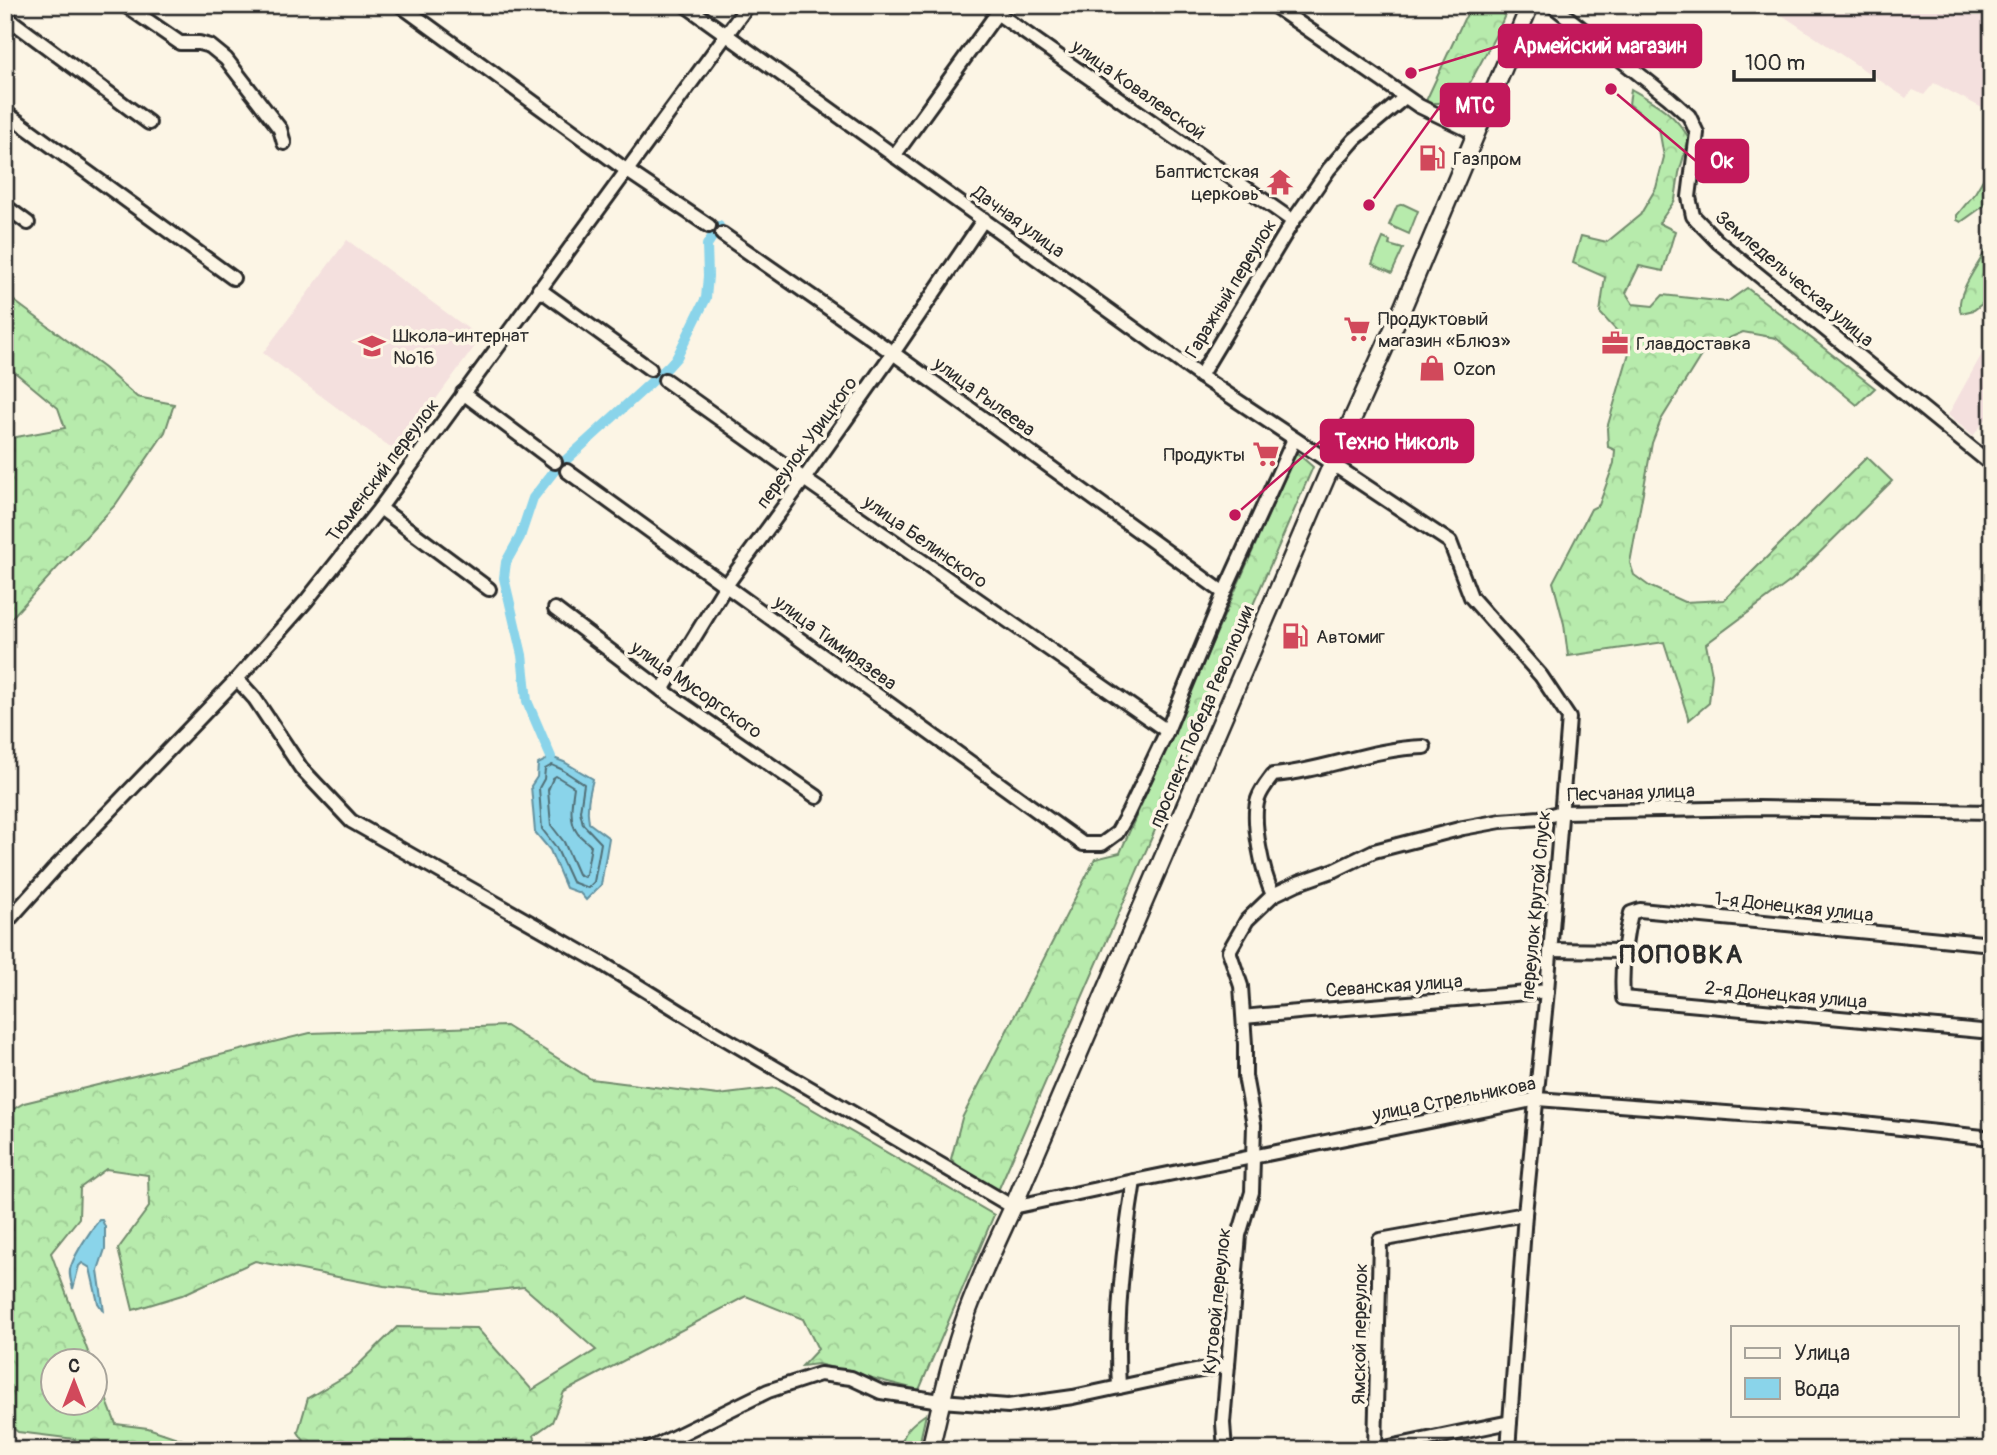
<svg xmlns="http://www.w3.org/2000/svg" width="1997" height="1455" viewBox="0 0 1997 1455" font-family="Pangolin,sans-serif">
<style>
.built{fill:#f4e0de}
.green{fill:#b7ebac;stroke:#718b6c;stroke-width:2}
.forest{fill:url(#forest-crowns);stroke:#718b6c;stroke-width:2}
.water{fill:#8ad4ea;stroke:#64909e;stroke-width:2}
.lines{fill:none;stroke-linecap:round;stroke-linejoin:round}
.shore{stroke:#516f77;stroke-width:2}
.canal{stroke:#8ad4ea;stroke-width:10}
.minor-casing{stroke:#2b2b2b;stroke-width:18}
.major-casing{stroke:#2b2b2b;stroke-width:21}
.minor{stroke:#fcf5e5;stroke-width:12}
.major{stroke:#fcf5e5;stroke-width:16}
.labels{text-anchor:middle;stroke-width:7;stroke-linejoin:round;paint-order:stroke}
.street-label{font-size:19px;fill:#2b2b2b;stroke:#fcf5e5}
.poi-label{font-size:19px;fill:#2b2b2b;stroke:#fcf5e5;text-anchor:start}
.district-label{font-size:26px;font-weight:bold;letter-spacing:2px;fill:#2b2b2b;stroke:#fcf5e5}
.leader{fill:none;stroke:#c2185b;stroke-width:2.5}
.callout-dot{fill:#c2185b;stroke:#fcf5e5;stroke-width:2.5}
.callout{fill:#c2185b;stroke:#c2185b;stroke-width:2.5}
.callout-label{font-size:21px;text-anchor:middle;font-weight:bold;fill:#fff}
</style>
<defs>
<pattern id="forest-crowns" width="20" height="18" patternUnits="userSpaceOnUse" patternTransform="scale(1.75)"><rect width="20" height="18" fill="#b7ebac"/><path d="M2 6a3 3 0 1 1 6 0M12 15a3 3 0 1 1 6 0" fill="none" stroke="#9eca94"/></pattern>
</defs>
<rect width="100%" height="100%" fill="#fcf5e5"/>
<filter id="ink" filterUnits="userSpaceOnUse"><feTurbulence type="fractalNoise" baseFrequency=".0143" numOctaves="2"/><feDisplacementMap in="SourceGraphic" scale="14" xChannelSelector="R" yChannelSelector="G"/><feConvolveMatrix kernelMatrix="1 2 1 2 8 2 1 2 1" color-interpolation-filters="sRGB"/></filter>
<g filter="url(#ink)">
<g class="built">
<polygon points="1767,5 1992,5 1992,113 1934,83 1924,95 1913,90 1906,98"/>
<polygon points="347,240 481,338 397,452 263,353"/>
<polygon points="1992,336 1992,421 1987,418 1973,436 1948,415"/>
</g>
<g class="green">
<polygon points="1403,204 1418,211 1409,234 1389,225 1397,206"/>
<polygon points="1383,238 1390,241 1389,245 1403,249 1392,273 1372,264"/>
<path d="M926,1414L918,1450H900C903,1431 911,1424 926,1414Z"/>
</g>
<g class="forest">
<polygon points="1475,5 1509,5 1499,29 1459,103 1425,103 1464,19"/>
<path d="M1631,89C1657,104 1673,112 1689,138L1679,173L1675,200L1659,223L1675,231L1663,271L1639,266L1626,293L1633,304L1653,306L1663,295L1727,302L1747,288L1875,388L1857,405L1776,338L1743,332L1718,343L1702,354L1661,420L1652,443L1630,563L1634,575L1649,586L1684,602L1724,600L1867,457L1892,481L1792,580L1706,644L1712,674L1709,703L1689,720L1664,642L1568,656L1564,624L1553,582L1591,509L1599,505L1614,463L1615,450L1608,447L1607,428L1631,346L1600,313L1605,277L1573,263L1581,236L1607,242L1640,215L1656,188L1664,157L1659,128L1629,104Z"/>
<polygon points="1992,164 1992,200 1961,222 1957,220 1957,215 1975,193"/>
<path d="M1992,238V296L1974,310L1961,313C1953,293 1985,258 1992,238Z"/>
<polygon points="5,294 104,368 137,397 174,404 165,432 116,504 5,625 5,437 11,438 65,428 58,408 5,364"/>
<polygon points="1296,452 1313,467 997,1193 969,1176 951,1159 962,1118 1095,859 1120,853"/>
<polygon points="506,1026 591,1079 718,1095 776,1088 994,1215 919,1390 818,1364 802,1366 818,1349 803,1319 746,1296 564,1392 552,1422 534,1435 538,1450 310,1450 298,1432 308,1398 349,1374 397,1327 477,1328 532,1390 596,1350 524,1287 460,1294 384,1286 255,1261 182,1295 133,1310 118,1249 149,1207 148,1175 106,1169 80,1188 79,1218 51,1253 91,1360 52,1360 52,1402 94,1402 95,1370 116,1424 148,1428 192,1443 191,1450 71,1450 75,1439 18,1432 5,1422 5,1234 13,1230 9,1199 5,1196 5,1114 24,1103 310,1033"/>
</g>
<g class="water">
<path d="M551,757L564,762L593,779C589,795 586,807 589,823L609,838L601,885L586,900L580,893L566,888L550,850L535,832L531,786L537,777L538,764Z"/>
<path d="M99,1220H102L105,1227V1249L98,1270L104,1312L98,1303L90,1268L82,1263L79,1266L73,1289C71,1281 68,1273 71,1266C76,1252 90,1231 99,1220Z"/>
</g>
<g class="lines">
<g class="shore">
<polygon points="552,765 561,769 584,784 580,811 583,824 601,843 594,882 588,888 572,882 556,847 542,829 539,788 544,779 545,769"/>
<path d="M556,776L574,787C572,801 568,821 578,834C582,838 587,842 591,846L586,874L584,877L578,874L564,842L551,825L548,790L553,778Z"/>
</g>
<polyline class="canal" points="551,757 527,701 522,655 504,578 506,562 520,537 533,498 555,470 668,367 677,357 706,298 708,276 707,245 719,226"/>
<g class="minor-casing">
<g id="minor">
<polyline points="125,5 180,43 199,43 210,46 226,59 280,129 284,143"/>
<polyline points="400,5 626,170 709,226"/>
<polyline points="685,5 1200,376 1450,542 1471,597 1541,676 1569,718 1547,991 1525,1214 1508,1450"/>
<polyline points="1273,5 1419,106 1477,134"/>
<polyline points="1552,5 1669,98 1689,116 1697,133 1689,197 1693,216 1718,242 1992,465"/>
<polyline points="997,13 1293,221"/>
<polyline points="5,16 149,123"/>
<polyline points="5,112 233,278"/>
<polyline points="894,156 1003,5"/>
<polyline points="5,206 28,223"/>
<polyline points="722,234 893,353 1224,593"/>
<polyline points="539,289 650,369"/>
<polyline points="1200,376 1293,221 1329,169 1355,139 1405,97"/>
<polyline points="665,380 804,479 1167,731"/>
<polyline points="463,393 555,462"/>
<polyline points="567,471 1083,844 1102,844 1117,833 1128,813 1167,731 1224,593 1294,439"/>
<polyline points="380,508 489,589"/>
<polyline points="555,609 662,690 817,797"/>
<polyline points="237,679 255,699 301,768 351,821 603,964 690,1018 1013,1207 1134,1181 1537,1099 1836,1121 1992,1138"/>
<polyline points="662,690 725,587 804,479 893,353 984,219"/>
<path d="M1273,895C1263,874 1251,821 1258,799C1261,790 1267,783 1273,775C1324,771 1372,748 1424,747"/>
<polyline points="5,924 57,866 237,679 307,600 380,508 748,5"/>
<path d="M1992,944L1640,910L1631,913C1624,942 1621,968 1623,998L1992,1032"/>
<polyline points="1550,950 1623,951"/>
<path d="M1244,1017C1345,1007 1446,1001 1547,991"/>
<path d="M1119,1387C1115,1318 1123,1248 1134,1181"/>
<polyline points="648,1450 768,1391 820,1374 851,1378 881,1392 941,1401 1008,1406 1073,1397 1175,1375 1228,1365"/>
<polyline points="1225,1450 1223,1423 1239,1235 1252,1192 1254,1125 1245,1076 1245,1044 1241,986 1229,951 1247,920 1273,895 1298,883 1335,870 1374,851 1463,828 1501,821 1540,818 1562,812 1759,808 1992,812"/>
<polyline points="1375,1450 1380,1240 1525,1214"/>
<polyline points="1375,1450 1510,1422"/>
</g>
</g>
<g class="major-casing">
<path id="major" d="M930,1450C941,1404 951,1357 967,1313C980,1277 997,1242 1013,1207L1332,464L1403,307L1530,5"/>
</g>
<use href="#minor" class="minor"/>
<use href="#major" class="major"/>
</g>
</g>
<defs>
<g id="fuel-bare" transform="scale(2.1)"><path d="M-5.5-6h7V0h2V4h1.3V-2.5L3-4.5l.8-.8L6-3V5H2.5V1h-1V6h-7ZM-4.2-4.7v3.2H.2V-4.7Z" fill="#d1495b" stroke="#fcf5e5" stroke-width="2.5" paint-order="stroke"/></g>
<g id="temple-bare" transform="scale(2.1)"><path d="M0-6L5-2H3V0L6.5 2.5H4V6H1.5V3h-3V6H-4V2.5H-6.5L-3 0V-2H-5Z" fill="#d1495b" stroke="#fcf5e5" stroke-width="2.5" paint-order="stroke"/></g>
<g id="supermarket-bare" transform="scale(2.1)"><path d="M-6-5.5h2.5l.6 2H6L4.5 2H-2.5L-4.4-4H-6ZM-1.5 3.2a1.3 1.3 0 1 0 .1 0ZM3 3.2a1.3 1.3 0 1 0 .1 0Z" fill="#d1495b" stroke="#fcf5e5" stroke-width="2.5" paint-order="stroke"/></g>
<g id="office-bare" transform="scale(2.1)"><path d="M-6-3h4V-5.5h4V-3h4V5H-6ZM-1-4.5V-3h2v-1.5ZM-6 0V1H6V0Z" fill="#d1495b" stroke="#fcf5e5" stroke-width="2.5" paint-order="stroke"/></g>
<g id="school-bare" transform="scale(2.1)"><path d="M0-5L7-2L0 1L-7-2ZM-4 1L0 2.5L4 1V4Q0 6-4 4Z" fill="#d1495b" stroke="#fcf5e5" stroke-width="2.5" paint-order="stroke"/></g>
<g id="shop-bare" transform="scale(2.1)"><path d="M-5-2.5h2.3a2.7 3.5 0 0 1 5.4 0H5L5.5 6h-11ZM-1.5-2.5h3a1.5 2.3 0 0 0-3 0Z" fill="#d1495b" stroke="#fcf5e5" stroke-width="2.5" paint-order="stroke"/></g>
</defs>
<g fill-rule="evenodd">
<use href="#fuel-bare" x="1432" y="158"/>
<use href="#temple-bare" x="1280" y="182"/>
<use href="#supermarket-bare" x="1357" y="329"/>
<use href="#office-bare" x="1615" y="343"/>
<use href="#school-bare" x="372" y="346"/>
<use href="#shop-bare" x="1432" y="368"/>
<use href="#supermarket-bare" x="1266" y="454"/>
<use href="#fuel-bare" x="1295" y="636"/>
</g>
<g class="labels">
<g class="street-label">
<text transform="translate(1139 89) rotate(35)" y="7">улица Ковалевской</text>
<text transform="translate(1019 221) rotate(36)" y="7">Дачная улица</text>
<text transform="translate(1795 278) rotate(40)" y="7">Земледельческая улица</text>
<text transform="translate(1230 288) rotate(-59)" y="7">Гаражный переулок</text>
<text transform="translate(985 396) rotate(36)" y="7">улица Рылеева</text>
<text transform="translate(806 442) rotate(-54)" y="7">переулок Урицкого</text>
<text transform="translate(382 470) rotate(-53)" y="7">Тюменский переулок</text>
<text transform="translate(926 541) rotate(35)" y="7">улица Белинского</text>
<text transform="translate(836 642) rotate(36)" y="7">улица Тимирязева</text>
<text transform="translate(697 689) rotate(35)" y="7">улица Мусоргского</text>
<text transform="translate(1201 716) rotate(-67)" y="7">проспект Победа Революции</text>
<text transform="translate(1631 792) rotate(-2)" y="7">Песчаная улица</text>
<text transform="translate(1535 905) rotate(-85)" y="7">переулок Крутой Спуск</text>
<text transform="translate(1794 906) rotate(6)" y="7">1-я Донецкая улица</text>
<text transform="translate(1394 985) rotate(-4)" y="7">Севанская улица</text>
<text transform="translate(1786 994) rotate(5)" y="7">2-я Донецкая улица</text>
<text transform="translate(1454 1098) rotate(-11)" y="7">улица Стрельникова</text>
<text transform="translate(1216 1301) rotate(-84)" y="7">Кутовой переулок</text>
<text transform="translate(1359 1334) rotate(-89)" y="7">Ямской переулок</text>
</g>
<g class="poi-label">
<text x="1453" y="165">Газпром</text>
<text x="1259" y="178" text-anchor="end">Баптистская<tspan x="1259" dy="22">церковь</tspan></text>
<text x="1378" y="325">Продуктовый<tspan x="1378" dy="22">магазин «Блюз»</tspan></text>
<text x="393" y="342">Школа-интернат<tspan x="393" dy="22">№16</tspan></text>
<text x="1636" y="350">Главдоставка</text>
<text x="1453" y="375">Ozon</text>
<text x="1245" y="461" text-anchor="end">Продукты</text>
<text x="1316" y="643">Автомиг</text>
</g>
<g class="district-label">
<text x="1682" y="963">ПОПОВКА</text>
</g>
</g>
<path class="leader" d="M1411 73L1499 46M1369 205L1441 105M1611 89L1696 161M1235 515L1321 441"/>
<g class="callout-dot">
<circle cx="1411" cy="73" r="7"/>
<circle cx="1369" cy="205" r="7"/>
<circle cx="1611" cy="89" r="7"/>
<circle cx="1235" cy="515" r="7"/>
</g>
<g class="callout">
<rect x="1499" y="25" width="202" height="42" rx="7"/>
<rect x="1441" y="84" width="68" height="42" rx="7"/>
<rect x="1696" y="140" width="52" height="42" rx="7"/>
<rect x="1321" y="420" width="152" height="42" rx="7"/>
</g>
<g class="callout-label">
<text x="1600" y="53">Армейский магазин</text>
<text x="1475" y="113">МТС</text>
<text x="1722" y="168">Ок</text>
<text x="1397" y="449">Техно Николь</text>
</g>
<rect width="1997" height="1455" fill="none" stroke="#fcf5e5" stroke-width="28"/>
<rect x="14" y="14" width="1969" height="1427" fill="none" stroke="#2b2b2b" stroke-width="2.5" filter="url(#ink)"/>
<rect x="1731" y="1326" width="228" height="91" fill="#fcf5e5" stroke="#a8a49b" stroke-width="2"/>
<rect x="1745" y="1348" width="35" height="10" fill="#fcf5e5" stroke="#a8a49b" stroke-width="2"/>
<text x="1794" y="1360" font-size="21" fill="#2b2b2b">Улица</text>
<rect x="1745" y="1378" width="35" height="21" fill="#8ad4ea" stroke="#a8a49b" stroke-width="2"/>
<text x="1794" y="1396" font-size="21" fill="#2b2b2b">Вода</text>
<g transform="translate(74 1382)"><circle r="33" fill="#fcf5e5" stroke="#a8a49b" stroke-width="2"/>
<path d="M0-5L12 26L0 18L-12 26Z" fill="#d1495b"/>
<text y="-10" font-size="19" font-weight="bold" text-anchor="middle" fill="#2b2b2b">С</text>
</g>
<path d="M1734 70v10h140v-10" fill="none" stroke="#2b2b2b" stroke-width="3.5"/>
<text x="1745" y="70" font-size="21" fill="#2b2b2b" stroke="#fcf5e5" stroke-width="5" paint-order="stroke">100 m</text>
</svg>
